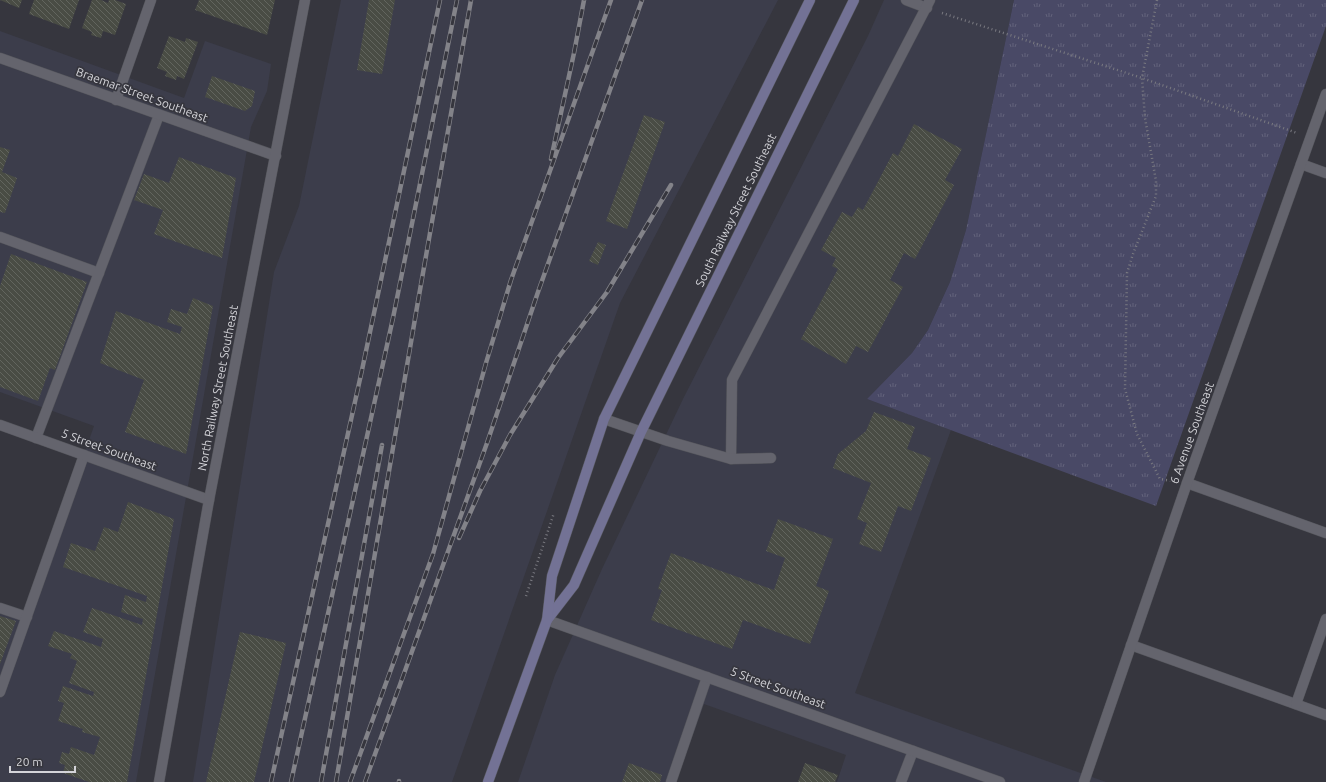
<svg xmlns="http://www.w3.org/2000/svg" width="1326" height="782" viewBox="0 0 1326 782" font-family="Ubuntu,sans-serif">
<style>
.built{fill:#3c3d4b}
.grass{fill:url(#grass-tufts)}
.building{fill:url(#building-back-hatch)}
.lines{fill:none;stroke-linecap:round;stroke-linejoin:round}
.service-casing{stroke:#54555b;stroke-width:11}
.minor-casing{stroke:#54555b;stroke-width:11}
.tertiary-casing{stroke:#54555b;stroke-width:11}
.secondary-casing{stroke:#54555b;stroke-width:11}
.path{stroke:#7a7a81;stroke-width:2.5;stroke-dasharray:1 3;stroke-linecap:butt}
.service{stroke:#64646d;stroke-width:10}
.minor{stroke:#64646d;stroke-width:10}
.tertiary{stroke:#64646d;stroke-width:10}
.secondary{stroke:#737295;stroke-width:10}
.rail-casing{stroke:#838389;stroke-width:4.5}
.rail{stroke:#36363e;stroke-width:3;stroke-dasharray:9;stroke-linecap:butt}
.labels{text-anchor:middle;stroke-width:3.5;stroke-linejoin:round;paint-order:stroke}
.street-label{font-size:12px;fill:#d4d4d9;stroke:#36363e}
</style>
<defs>
<pattern id="grass-tufts" width="24" height="20" patternUnits="userSpaceOnUse"><rect width="24" height="20" fill="#494966"/><path d="M3 7l-1-3M5 7V3M7 7l1-3M15 17l-1-3M17 17v-4M19 17l1-3" fill="none" stroke="#62627b"/></pattern>
<pattern id="building-back-hatch" width="6" height="6" patternUnits="userSpaceOnUse"><rect width="6" height="6" fill="#494c44"/><path d="M-1 5l2 2M0 0l6 6M5-1l2 2" fill="none" stroke="#62655e"/></pattern>
</defs>
<rect width="100%" height="100%" fill="#36363e"/>
<g class="built">
<polygon points="341,0 778,0 620,303 452,782 193,782 274,272 299,206"/>
<polygon points="884,0 1014,0 966,230 950,282 928,330 912,353 867,399 951,430 855,693 1106,782 837,782 846,755 704,704 676,782 518,782 555,675 602,569 683,399 868,36"/>
<polygon points="0,31 184,98 205,41 271,64 267,91 251,127 136,782 0,782 0,608 27,617 94,426 0,392"/>
</g>
<polygon class="grass" points="1014,0 1326,0 1326,26 1156,506 867,399 912,353 928,330 950,282 966,230"/>
<g class="building">
<polygon points="0,0 22,0 19,8"/>
<polygon points="34,0 79,0 69,29 29,14"/>
<polygon points="92,0 101,0 108,3 109,0 115,0 126,4 115,35 103,31 101,38 91,35 92,32 82,28"/>
<polygon points="199,0 275,0 267,35 195,10"/>
<polygon points="369,0 395,0 382,74 357,70"/>
<polygon points="169,36 185,42 186,38 198,42 184,79 177,76 176,80 165,76 167,72 157,68"/>
<polygon points="212,76 255,91 252,106 245,111 205,97"/>
<polygon points="644,115 665,122 627,229 606,221"/>
<polygon points="914,124 962,149 945,180 954,185 915,259 904,253 890,280 903,287 868,352 856,346 846,364 801,339 838,269 832,266 836,258 821,250 842,212 852,217 858,207 863,210 893,153 898,156"/>
<polygon points="0,147 10,150 2,172 17,178 5,213 0,212"/>
<polygon points="179,157 236,178 222,258 154,234 163,210 134,200 144,174 169,183"/>
<polygon points="598,242 606,245 598,265 589,261"/>
<polygon points="11,254 87,282 55,370 50,368 38,401 0,387 0,286"/>
<polygon points="193,298 213,306 186,454 125,432 144,380 100,363 116,311 180,334 182,327 167,322 171,309 187,314"/>
<polygon points="874,412 915,427 907,449 931,458 911,511 898,506 881,552 859,544 867,523 857,519 871,483 833,468 838,454 866,431"/>
<polygon points="128,502 174,519 127,782 89,782 63,773 65,765 59,763 62,752 69,754 71,747 94,755 100,737 82,732 83,729 58,721 64,703 58,701 63,686 93,696 94,692 69,683 77,661 70,658 72,654 48,646 54,631 101,647 103,639 83,632 92,608 142,625 143,619 121,612 125,595 146,602 147,596 63,567 71,543 95,551 104,527 118,532"/>
<polygon points="778,519 833,539 816,586 829,591 810,644 743,620 732,649 651,620 662,590 658,589 671,553 774,590 785,558 766,551"/>
<polygon points="0,616 16,621 0,664"/>
<polygon points="240,632 286,643 254,782 206,782"/>
<polygon points="629,763 662,775 660,782 622,782"/>
<polygon points="805,763 838,775 835,782 798,782"/>
</g>
<g class="lines">
<g class="service-casing">
<g id="service">
<polyline points="906,0 927,8"/>
<polyline points="116,100 151,0"/>
<polyline points="0,237 99,273"/>
<polyline points="36,438 159,115"/>
<polyline points="731,459 732,380 930,0"/>
<polyline points="0,608 27,617"/>
<polyline points="1131,645 1326,715"/>
<polyline points="0,692 84,455"/>
<polyline points="1296,704 1326,619"/>
<polyline points="671,782 707,677"/>
<polyline points="901,782 913,751"/>
</g>
</g>
<g class="minor-casing">
<g id="minor">
<polyline points="0,58 276,156"/>
<polyline points="1301,164 1326,173"/>
<polyline points="604,419 668,441 731,459 771,458"/>
<polyline points="0,425 209,500"/>
<polyline points="1187,483 1326,533"/>
<polyline points="547,620 1000,782"/>
<polyline points="1084,782 1187,483 1326,94"/>
</g>
</g>
<g class="tertiary-casing">
<polyline id="tertiary" points="159,782 209,500 305,0"/>
</g>
<g class="secondary-casing">
<g id="secondary">
<polyline points="547,620 574,585 641,432 854,0"/>
<polyline points="488,782 547,620 552,576 604,419 810,0"/>
</g>
</g>
<g class="path">
<polyline points="1157,0 1142,78 1145,118 1156,181 1156,196 1133,254 1127,273 1125,389 1137,434 1160,479 1172,481"/>
<polyline points="942,13 1142,78 1297,133"/>
<polyline points="526,596 554,513"/>
</g>
<use href="#service" class="service"/>
<use href="#minor" class="minor"/>
<use href="#tertiary" class="tertiary"/>
<use href="#secondary" class="secondary"/>
<g class="rail-casing">
<g id="rail">
<polyline points="551,159 574,53 584,0"/>
<polyline points="459,538 480,491 510,435 558,358 607,292 671,185"/>
<polyline points="271,782 362,370 440,0"/>
<polyline points="291,782 393,318 457,0"/>
<polyline points="321,782 382,445"/>
<polyline points="336,782 417,307 471,0"/>
<polyline points="350,782 433,554 486,363 511,280 611,0"/>
<polyline points="365,782 487,443 538,292 642,0"/>
<polyline points="399,782 399,781"/>
</g>
</g>
<use href="#rail" class="rail"/>
</g>
<g class="labels">
<g class="street-label">
<text transform="translate(142 95) rotate(20)" y="4">Braemar Street Southeast</text>
<text transform="translate(736 210) rotate(-64)" y="4">South Railway Street Southeast</text>
<text transform="translate(218 388) rotate(-79)" y="4">North Railway Street Southeast</text>
<text transform="translate(1192 433) rotate(-70)" y="4">6 Avenue Southeast</text>
<text transform="translate(109 450) rotate(20)" y="4">5 Street Southeast</text>
<text transform="translate(778 688) rotate(20)" y="4">5 Street Southeast</text>
</g>
</g>
<path d="M10 766v6h65v-6" fill="none" stroke="#d4d4d9" stroke-width="2"/>
<text x="16" y="766" font-size="12" fill="#d4d4d9" stroke="#36363e" stroke-width="3" paint-order="stroke">20 m</text>
</svg>
